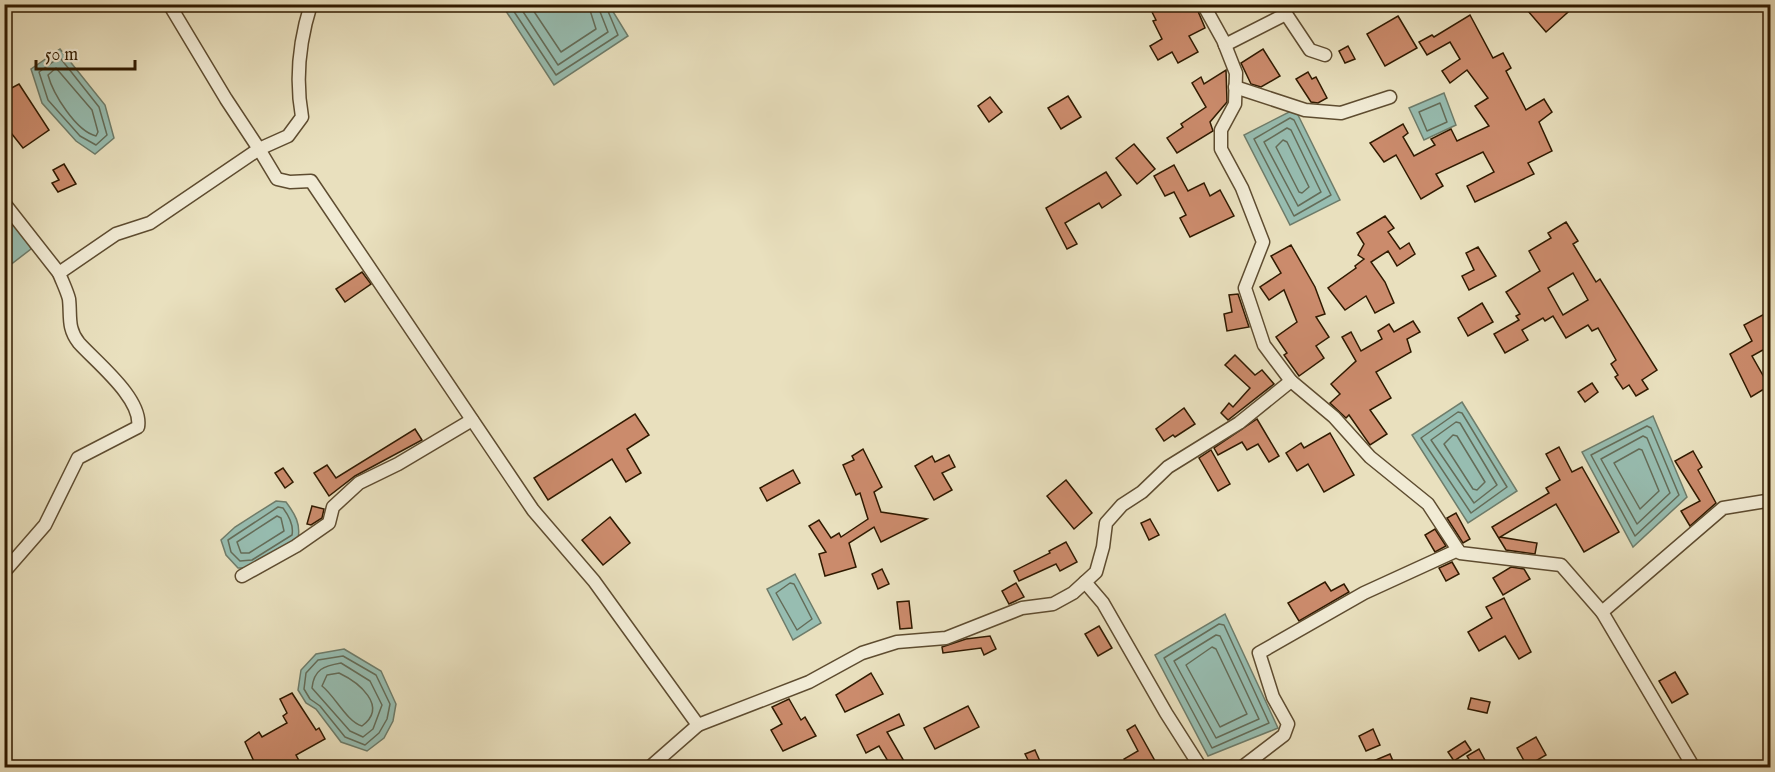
<svg xmlns="http://www.w3.org/2000/svg" width="1775" height="772" viewBox="0 0 1775 772" font-family="'IM FELL English',serif">
<style>
.water{fill:#97bdb1;stroke:#6e7c6a;stroke-width:1.5}
.lines{fill:none;stroke-linecap:round;stroke-linejoin:round}
.shore{stroke:#646c58;stroke-width:1.5}
.building{fill:#cb8b6c;stroke:#301a00;stroke-width:1.5;fill-rule:evenodd}
.street-casing{stroke:#5e4c30;stroke-width:15}
.street{stroke:#f1ebd5;stroke-width:12}
</style>
<rect width="100%" height="100%" fill="#e9e0be"/>
<filter id="stains"><feTurbulence type="fractalNoise" baseFrequency=".00333" numOctaves="4"/><feColorMatrix values="0 0 0 0 .2 0 0 0 0 .09 0 0 0 0 .02 0 0 0 .5 -.17"/></filter>
<radialGradient id="worn" r=".72"><stop offset=".6" stop-color="#630" stop-opacity="0"/><stop offset="1" stop-color="#630" stop-opacity=".3"/></radialGradient>
<g class="water">
<polygon points="502,5 609,5 628,36 554,85"/>
<polygon points="60,49 105,105 114,138 95,154 76,141 42,103 31,69"/>
<polygon points="1444,93 1456,125 1424,140 1409,108"/>
<polygon points="1295,109 1340,200 1290,225 1244,135"/>
<polygon points="4,212 27,239 31,249 5,269"/>
<polygon points="1462,402 1517,491 1468,523 1412,435"/>
<polygon points="1653,416 1687,497 1633,547 1582,452"/>
<path d="M276,501L286,502C295,514 301,524 298,539L246,568H238L226,555L221,540L235,527Z"/>
<polygon points="795,574 821,623 793,640 767,589"/>
<polygon points="1225,614 1278,728 1208,756 1155,655"/>
<polygon points="344,649 381,671 396,704 393,721 384,738 367,751 341,742 316,709 306,703 298,690 301,670 316,654"/>
</g>
<g class="lines">
<g class="shore">
<polyline points="509,4 556,75 618,35 605,4"/>
<polyline points="518,4 558,65 608,32 597,4"/>
<polyline points="529,4 561,52 596,29 588,4"/>
<polygon points="57,59 61,59 99,107 107,135 96,145 80,136 48,100 39,72"/>
<path d="M56,68L92,110L98,132L96,136C76,131 53,94 48,75Z"/>
<polygon points="1440,103 1447,122 1427,131 1419,112"/>
<polygon points="1290,118 1294,120 1331,195 1294,216 1254,139"/>
<polygon points="1287,128 1291,130 1321,192 1298,206 1264,142"/>
<polygon points="1283,140 1287,142 1309,187 1302,193 1299,192 1276,147"/>
<polygon points="1458,412 1462,413 1507,487 1471,513 1421,438"/>
<polygon points="1456,422 1460,423 1497,485 1474,503 1431,440"/>
<polygon points="1647,426 1651,428 1679,495 1635,536 1591,455"/>
<polygon points="1453,435 1457,436 1485,482 1477,490 1473,489 1444,444"/>
<polygon points="1643,436 1647,438 1670,493 1637,524 1601,459"/>
<polygon points="1639,449 1642,450 1659,491 1640,509 1614,463"/>
<path d="M278,507L283,508C289,516 294,525 292,535L252,560L240,561L231,552L228,540Z"/>
<polygon points="277,516 281,518 284,531 249,553 241,553 237,542"/>
<polygon points="790,583 794,584 812,619 797,630 776,593"/>
<polygon points="1219,624 1224,625 1269,723 1212,748 1164,658"/>
<polygon points="1216,635 1220,636 1259,719 1216,738 1174,661"/>
<polygon points="1212,647 1216,649 1247,714 1220,727 1186,665"/>
<polygon points="343,656 376,675 390,704 387,719 379,733 365,745 345,737 320,706 310,699 304,689 306,673 318,660"/>
<path d="M341,663L370,681L382,705L373,729L363,737L350,731L312,688C314,669 324,666 341,663Z"/>
<path d="M339,673C358,682 389,706 362,726C347,722 335,696 322,686L327,675Z"/>
</g>
</g>
<g class="building">
<polygon points="1148,4 1195,4 1205,28 1189,36 1198,52 1178,63 1172,52 1158,60 1150,46 1162,39 1153,21 1156,20"/>
<polygon points="1522,4 1577,4 1546,32"/>
<polygon points="1470,15 1493,58 1503,53 1511,68 1506,71 1526,110 1544,99 1552,112 1539,122 1552,151 1528,163 1534,174 1475,202 1467,186 1494,172 1483,152 1436,174 1443,186 1421,199 1396,155 1384,162 1370,143 1403,124 1408,133 1403,137 1414,156 1435,145 1431,139 1451,129 1457,141 1489,126 1475,106 1488,98 1467,70 1450,83 1442,71 1460,59 1450,42 1427,55 1419,42 1432,35 1434,37"/>
<polygon points="1398,16 1417,48 1385,66 1367,34"/>
<polygon points="1348,46 1355,59 1345,63 1339,51"/>
<polygon points="1263,49 1280,76 1261,87 1251,84 1241,63"/>
<polygon points="1226,70 1227,102 1210,122 1213,131 1177,153 1167,138 1183,127 1181,124 1206,107 1192,83 1201,77 1204,84"/>
<polygon points="1308,72 1312,79 1316,77 1327,98 1318,103 1311,102 1296,79"/>
<polygon points="19,84 49,130 23,148 4,124 4,92"/>
<polygon points="1068,96 1081,117 1061,129 1048,108"/>
<polygon points="990,97 1002,112 989,122 978,106"/>
<polygon points="1134,144 1155,169 1137,184 1116,158"/>
<polygon points="64,164 76,184 58,192 52,183 59,180 53,170"/>
<polygon points="1174,165 1188,191 1204,183 1210,196 1220,190 1234,216 1190,237 1180,218 1186,215 1174,192 1165,196 1154,176"/>
<polygon points="1106,172 1121,195 1102,208 1099,203 1065,223 1077,244 1067,249 1046,208"/>
<polygon points="1385,216 1394,228 1388,232 1400,249 1409,243 1415,254 1397,266 1388,251 1371,262 1385,282 1394,303 1375,313 1366,296 1345,310 1328,288 1356,268 1355,266 1364,259 1358,255 1364,244 1357,233"/>
<path d="M1566,222L1578,241L1573,244L1596,282L1600,279L1657,370L1642,380L1648,389L1636,396L1629,385L1623,389L1615,377L1618,375L1611,364L1616,360L1598,328L1592,331L1588,325L1566,338L1553,316L1545,321L1543,318L1522,330L1528,340L1505,353L1494,334L1519,320L1516,316L1520,314L1506,292L1540,271L1529,251L1551,238L1548,233ZM1573,273L1588,300L1563,315L1548,288Z"/>
<polygon points="1291,245 1315,287 1325,314 1316,317 1329,337 1316,346 1324,358 1299,376 1284,355 1287,353 1276,337 1297,322 1284,290 1269,300 1260,287 1281,273 1271,256"/>
<polygon points="1478,247 1496,276 1469,290 1462,276 1474,270 1466,253"/>
<polygon points="362,272 371,284 345,302 336,289"/>
<polygon points="1238,294 1249,327 1227,331 1224,314 1232,312 1229,295"/>
<polygon points="1482,303 1493,322 1468,336 1458,318"/>
<polygon points="1770,311 1770,346 1752,356 1769,386 1751,397 1730,354 1752,341 1744,325"/>
<polygon points="1413,321 1420,332 1407,339 1411,352 1376,372 1391,398 1370,410 1387,434 1370,445 1349,415 1346,418 1330,403 1340,394 1331,384 1356,361 1342,337 1351,332 1361,351 1382,339 1378,331 1389,324 1394,332"/>
<polygon points="1235,355 1255,375 1262,370 1274,384 1228,420 1221,413 1229,403 1233,407 1250,388 1225,365"/>
<polygon points="1592,383 1598,392 1585,402 1578,392"/>
<polygon points="1184,408 1195,424 1175,437 1173,435 1164,441 1156,429"/>
<polygon points="635,414 649,435 627,449 641,473 626,482 612,459 548,500 534,478"/>
<polygon points="1257,419 1279,456 1269,462 1258,444 1247,450 1242,442 1218,455 1214,448"/>
<polygon points="415,429 422,440 355,476 329,496 314,473 327,465 336,478"/>
<polygon points="1330,433 1354,475 1324,492 1308,464 1297,471 1286,453 1301,443 1304,448"/>
<polygon points="1559,447 1572,472 1582,467 1619,532 1584,552 1556,504 1500,537 1537,543 1535,554 1506,550 1492,527 1549,493 1546,488 1560,480 1546,454"/>
<polygon points="863,449 882,487 874,492 881,512 927,519 881,542 874,527 849,543 856,567 825,576 819,554 826,552 809,526 819,520 831,538 839,533 841,537 868,519 860,493 856,495 843,465 854,460 852,456"/>
<polygon points="1211,450 1230,484 1218,491 1199,458"/>
<polygon points="1693,451 1702,467 1698,470 1716,503 1690,526 1681,511 1700,501 1675,461"/>
<polygon points="949,455 955,467 942,473 952,490 934,500 915,466 932,456 935,462"/>
<polygon points="283,468 293,482 285,488 275,473"/>
<polygon points="793,470 800,483 767,501 760,488"/>
<polygon points="1066,480 1092,513 1074,529 1047,496"/>
<polygon points="312,506 324,509 322,518 311,525 307,524"/>
<polygon points="1456,513 1470,539 1463,543 1447,518"/>
<polygon points="610,517 630,543 603,565 582,540"/>
<polygon points="1150,519 1159,535 1149,540 1141,523"/>
<polygon points="1435,529 1446,546 1435,552 1425,535"/>
<polygon points="1066,542 1077,562 1060,571 1056,564 1019,581 1014,571 1050,553 1049,551"/>
<polygon points="1452,562 1459,574 1446,581 1439,568"/>
<polygon points="1511,567 1524,569 1530,579 1503,595 1493,578"/>
<polygon points="882,569 889,584 878,589 872,574"/>
<polygon points="1325,582 1331,591 1344,584 1349,592 1299,621 1288,603"/>
<polygon points="1016,583 1024,597 1009,604 1002,591"/>
<polygon points="1504,598 1531,652 1519,659 1505,636 1479,651 1468,632 1492,618 1486,607"/>
<polygon points="909,601 912,628 900,629 897,602"/>
<polygon points="1099,626 1112,648 1098,656 1085,634"/>
<polygon points="990,636 996,649 984,655 981,648 943,653 942,647 966,639"/>
<polygon points="1675,672 1688,694 1672,703 1659,681"/>
<polygon points="871,673 883,694 845,712 836,695"/>
<polygon points="292,693 316,730 319,728 325,739 296,755 303,768 257,768 245,742 259,732 262,737 287,723 283,716 287,713 280,699"/>
<polygon points="1471,698 1490,702 1487,713 1468,709"/>
<polygon points="789,699 801,720 805,717 816,736 783,751 771,730 782,724 772,707"/>
<polygon points="968,706 979,727 935,749 924,728"/>
<polygon points="899,714 904,725 887,732 908,768 892,768 879,746 866,753 857,735"/>
<polygon points="1135,725 1159,768 1128,768 1124,759 1138,751 1127,730"/>
<polygon points="1373,729 1380,745 1366,751 1359,736"/>
<polygon points="1536,737 1546,755 1527,766 1517,748"/>
<polygon points="1465,741 1471,750 1454,761 1448,752"/>
<polygon points="1479,749 1487,764 1474,768 1467,756"/>
<polygon points="1035,750 1043,768 1032,768 1025,754"/>
<polygon points="1390,754 1396,768 1359,768 1359,767"/>
</g>
<g class="lines">
<g class="street-casing">
<g id="street">
<path d="M169,4L226,99L259,149L288,136L302,117C295,78 299,42 311,4"/>
<polyline points="1203,4 1223,40 1236,73 1235,104 1221,130 1221,149 1242,188 1263,242 1245,288 1264,345 1291,381 1334,417 1370,457 1428,504 1460,553 1561,565 1602,612 1694,768"/>
<polyline points="1225,45 1286,14 1310,50 1325,55"/>
<polyline points="1235,87 1305,110 1341,113 1390,97"/>
<polyline points="4,203 59,273"/>
<path d="M4,572L45,525L78,458L138,427C143,399 96,362 79,343C67,328 71,316 69,299C67,291 62,281 59,273L116,234L150,223L259,149L277,179L290,182L311,181L533,510L594,581L698,725L649,768"/>
<polyline points="242,576 296,546 329,523 333,507 359,483 398,464 472,420"/>
<polyline points="1085,582 1103,603 1166,713 1201,768"/>
<polyline points="1602,612 1723,508 1766,501 1770,504"/>
<polyline points="698,725 809,682 862,653 897,642 946,638 1022,608 1053,604 1073,593 1096,572 1103,547 1106,523 1122,505 1142,492 1168,467 1239,423 1291,381"/>
<polyline points="1241,768 1284,735 1288,724 1273,697 1259,653 1364,593 1458,550"/>
</g>
</g>
<use href="#street" class="street"/>
</g>
<rect width="1775" height="772" fill="none" stroke="#e9e0be" stroke-width="24"/>
<rect x="6" y="6" width="1763" height="760" fill="none" stroke="#301a00" stroke-width="3"/>
<rect x="12" y="12" width="1751" height="748" fill="none" stroke="#301a00" stroke-width="1.5"/>
<path d="M36 60v9h99v-9" fill="none" stroke="#301a00" stroke-width="3"/>
<text x="45" y="60" font-size="18" fill="#301a00" stroke="#f1ebd5" stroke-width="4.5" paint-order="stroke">50 m</text>
<rect width="100%" height="100%" filter="url(#stains)"/>
<rect width="100%" height="100%" fill="url(#worn)"/>
</svg>
